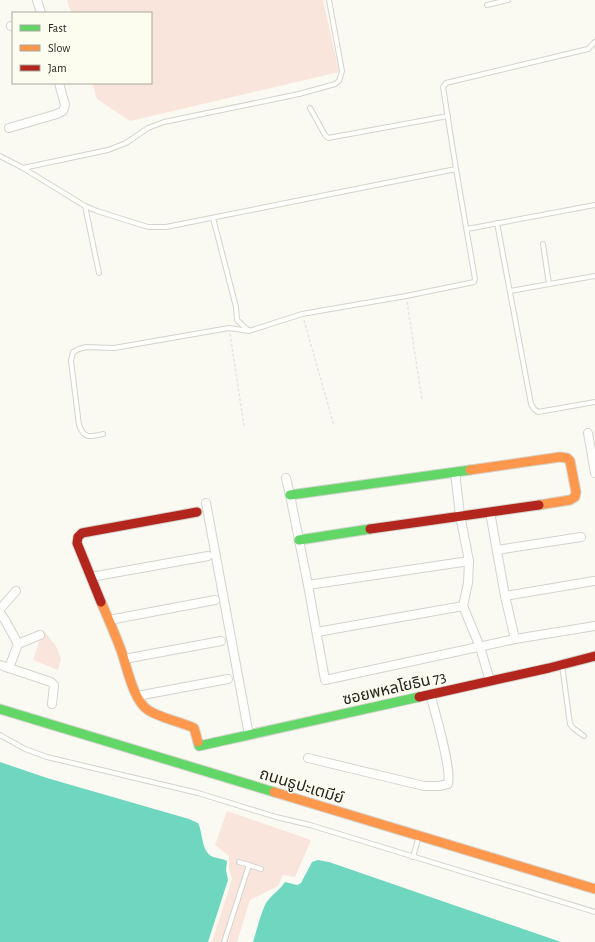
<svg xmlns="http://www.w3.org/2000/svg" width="595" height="942" viewBox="0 0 595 942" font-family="'Alegreya Sans','Noto Sans Thai',sans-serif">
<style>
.green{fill:#f9e5db}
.water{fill:#6fd6c0}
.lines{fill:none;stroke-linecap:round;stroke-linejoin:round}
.lane-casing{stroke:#d4d4cd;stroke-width:6}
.street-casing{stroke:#d4d4cd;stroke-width:10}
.fast-casing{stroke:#d4d4cd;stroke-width:11}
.slow-casing{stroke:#d4d4cd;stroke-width:11}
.jam-casing{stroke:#d4d4cd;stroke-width:11}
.path{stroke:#e6e6e3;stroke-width:1.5;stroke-dasharray:3 2;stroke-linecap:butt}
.lane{stroke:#fefefd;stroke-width:4}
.street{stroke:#fefefd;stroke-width:8}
.fast{stroke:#63d668;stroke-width:9}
.slow{stroke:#ff974d;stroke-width:9}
.jam{stroke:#b3261e;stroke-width:9}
.labels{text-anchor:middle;stroke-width:3;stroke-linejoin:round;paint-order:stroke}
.street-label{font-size:16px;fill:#262621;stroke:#fdfdef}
</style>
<rect width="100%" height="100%" fill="#fafaf2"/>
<g class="green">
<polygon points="67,0 323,0 339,72 130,121 97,99 92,83 151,83 151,13 71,13"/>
<polygon points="43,630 56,646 61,659 58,670 33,660"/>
<polygon points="227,811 311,840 295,877 283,875 278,886 250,900 237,942 212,942 232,879 229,869 229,856 215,845"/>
</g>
<g class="water">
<path d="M0,762L47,778L189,819L198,823C203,833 201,849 211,856C215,858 221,858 227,861L226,870L228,880L208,942H0Z"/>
<path d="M318,860L329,862L561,942H253C257,930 260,915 266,903C271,895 280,890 285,882L297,885L301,883L312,862Z"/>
</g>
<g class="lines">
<g class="lane-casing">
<g id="lane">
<polyline points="487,5 508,0"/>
<polyline points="310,108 325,135 328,138 448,116"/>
<polyline points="0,156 23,168 85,206 97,211 148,227 166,227 456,169"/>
<polyline points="23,168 108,150 126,143 148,128 164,122 299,94 335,84 339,81 342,71 329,0"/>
<polyline points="85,206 99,273"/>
<polyline points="497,223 531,404 534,409 538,412 595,402"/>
<polyline points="467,229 595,205"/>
<polyline points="543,244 549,284"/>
<polyline points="510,291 595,276"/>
<polyline points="249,331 302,314 406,296 474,282 475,279 456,169 443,87 446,83 588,49 595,42"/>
<path d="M103,434C90,437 84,439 79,425L71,361L73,352L79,349L86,347L114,348L229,328L249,331L237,320L236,307L213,218"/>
<polyline points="562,665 570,724 573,728 584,736"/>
<polyline points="0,735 25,749 47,757 198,793 276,817 310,825 595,912"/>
<polyline points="413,857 419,836"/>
<polyline points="239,862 249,865"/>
<polyline points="224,942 249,865 261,869"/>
</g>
</g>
<g class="street-casing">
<g id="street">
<polyline points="37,0 41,13"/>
<polyline points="11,26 13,26"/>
<polyline points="9,128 57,114 63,111 65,105 59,83"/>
<polyline points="588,433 595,473"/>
<polyline points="455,472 460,515 469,561 468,583 463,606 480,647 490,681"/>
<polyline points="286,478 290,495 308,585 325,680 515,639 595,626"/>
<polyline points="206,503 249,735"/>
<polyline points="490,512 505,596 515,639"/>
<polyline points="497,550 581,537"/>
<polyline points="91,577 208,556"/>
<polyline points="308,585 469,561"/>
<polyline points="505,596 594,581"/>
<polyline points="0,609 16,591"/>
<polyline points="0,613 5,620 18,644 9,668"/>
<polyline points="109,620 215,600"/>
<polyline points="317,632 463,606"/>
<polyline points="18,644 40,635"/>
<polyline points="124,659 221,641"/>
<polyline points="0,665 51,682 54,685 52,704"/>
<polyline points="137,696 228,679"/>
<path d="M308,758L424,786H439L448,784C452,769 435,712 430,694"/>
</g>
</g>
<g class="fast-casing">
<g id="fast">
<polyline points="290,495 470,470"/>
<polyline points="299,540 370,529"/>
<polyline points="0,709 274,792"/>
<polyline points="198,742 199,746 419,697"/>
</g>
</g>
<g class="slow-casing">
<g id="slow">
<polyline points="470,470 560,457 567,458 570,461 576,492 575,497 570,500 539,505"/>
<path d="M101,602C108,618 115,634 121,650C127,667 133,700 148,710C162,719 179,721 194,728L198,742"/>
<polyline points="274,792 595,889"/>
</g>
</g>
<g class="jam-casing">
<g id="jam">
<polyline points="370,529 539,505"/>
<polyline points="101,602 77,543 78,537 82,533 197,512"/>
<polyline points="419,697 549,668 595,656"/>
</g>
</g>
<g class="path">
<polyline points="407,302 422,400"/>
<polyline points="304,320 334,426"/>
<polyline points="230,334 244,426"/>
</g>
<use href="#lane" class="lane"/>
<use href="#street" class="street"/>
<use href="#fast" class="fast"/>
<use href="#slow" class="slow"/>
<use href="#jam" class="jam"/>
</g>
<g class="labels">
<g class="street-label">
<text transform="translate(394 687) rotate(-13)" y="6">ซอยพหลโยธิน 73</text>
<text transform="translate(302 785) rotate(17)" y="6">ถนนธูปะเตมีย์</text>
</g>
</g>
<rect x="12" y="12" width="140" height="72" fill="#fdfdef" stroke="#a7a79d"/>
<rect x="20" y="25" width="20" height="6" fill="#63d668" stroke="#a7a79d"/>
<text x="48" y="32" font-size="12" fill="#262621">Fast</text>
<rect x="20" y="45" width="20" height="6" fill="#ff974d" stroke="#a7a79d"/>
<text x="48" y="52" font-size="12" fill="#262621">Slow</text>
<rect x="20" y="65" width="20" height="6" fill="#b3261e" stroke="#a7a79d"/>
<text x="48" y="72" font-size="12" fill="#262621">Jam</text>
</svg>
